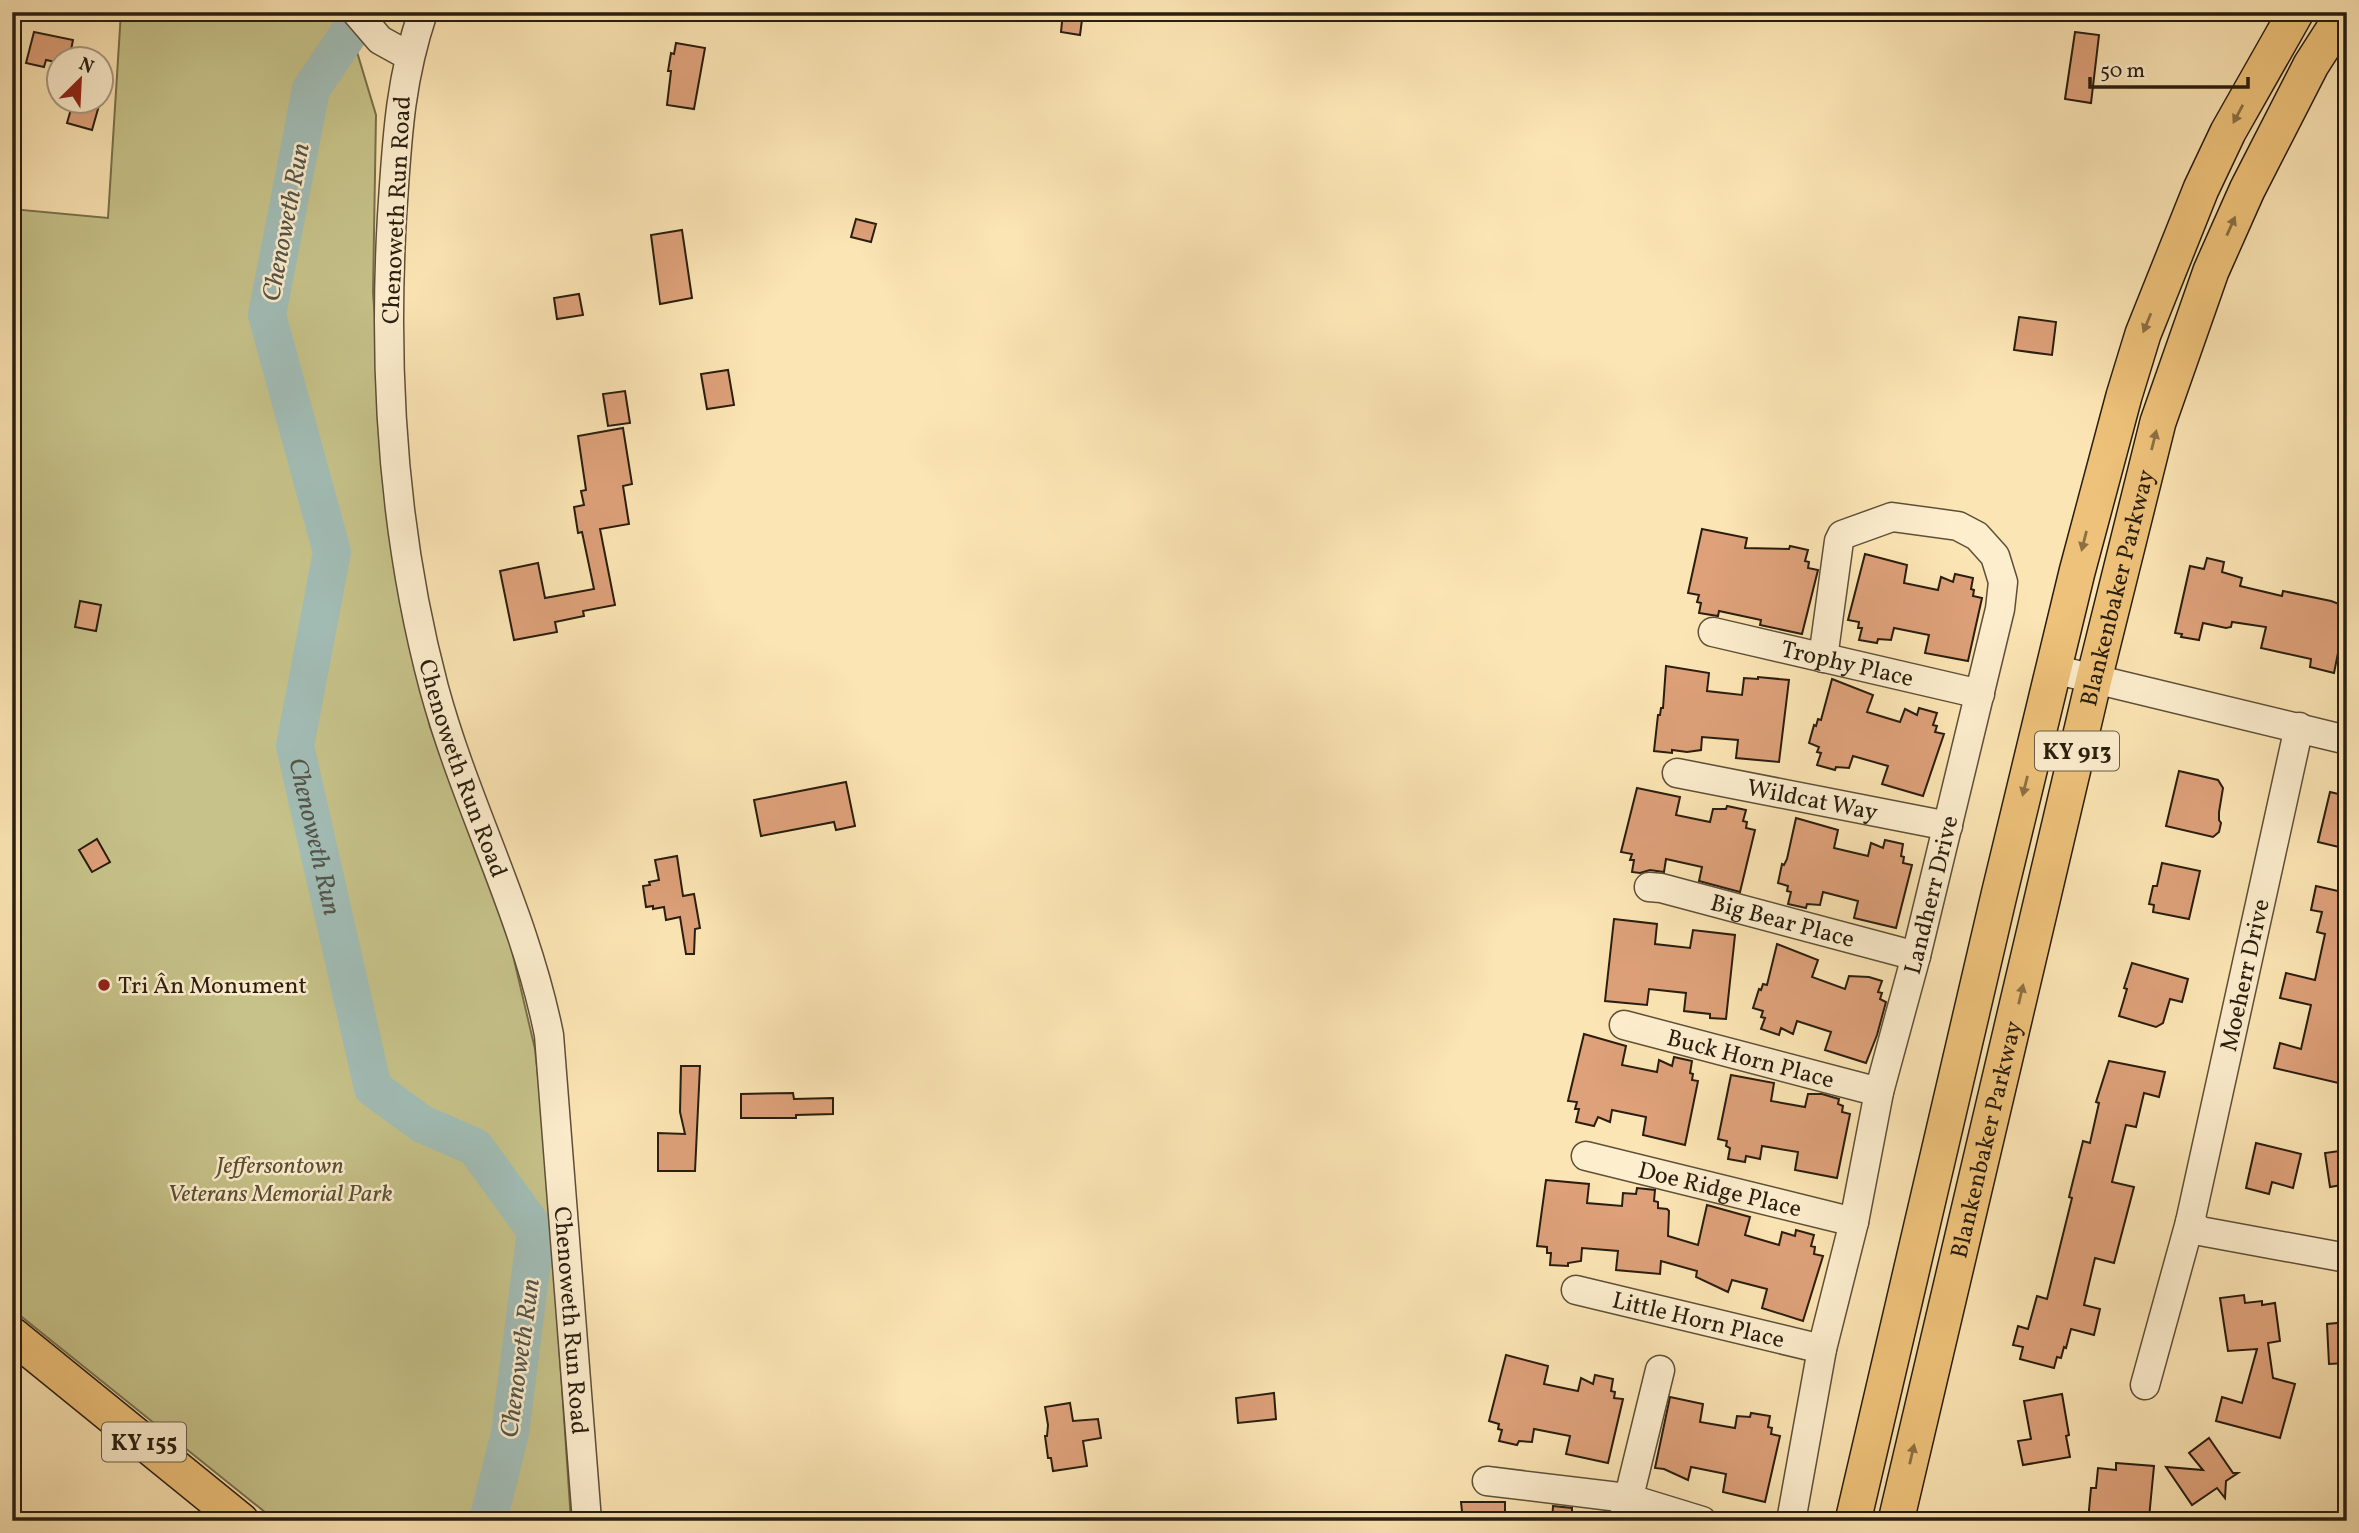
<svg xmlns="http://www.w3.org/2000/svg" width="2359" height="1533" viewBox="0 0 2359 1533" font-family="Vollkorn,serif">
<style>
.green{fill:#c6c289;stroke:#78704c;stroke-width:2}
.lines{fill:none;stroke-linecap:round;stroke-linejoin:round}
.river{stroke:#a2bdb6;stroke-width:38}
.building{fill:#dea17a;stroke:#291d0f;stroke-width:2}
.minor-casing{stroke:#5e4f38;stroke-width:31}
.major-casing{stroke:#291d0f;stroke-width:38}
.minor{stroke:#fdeece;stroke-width:28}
.major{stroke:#eec27a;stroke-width:35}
.oneway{fill:#8c7044}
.poi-dot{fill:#8f2418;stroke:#fdeece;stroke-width:2.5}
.labels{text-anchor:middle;stroke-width:5;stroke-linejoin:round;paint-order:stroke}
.shield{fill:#fdeece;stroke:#695c48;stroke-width:2}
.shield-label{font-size:23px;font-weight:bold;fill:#291d0f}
.street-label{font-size:24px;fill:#291d0f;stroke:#fdeece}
.poi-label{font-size:24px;fill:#291d0f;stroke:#fdeece;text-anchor:start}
.park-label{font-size:24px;font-style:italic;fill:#584f34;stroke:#fdeece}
.water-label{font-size:26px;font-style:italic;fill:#535549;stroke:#fdeece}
</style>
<rect width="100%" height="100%" fill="#fce5b4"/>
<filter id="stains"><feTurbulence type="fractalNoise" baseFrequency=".00286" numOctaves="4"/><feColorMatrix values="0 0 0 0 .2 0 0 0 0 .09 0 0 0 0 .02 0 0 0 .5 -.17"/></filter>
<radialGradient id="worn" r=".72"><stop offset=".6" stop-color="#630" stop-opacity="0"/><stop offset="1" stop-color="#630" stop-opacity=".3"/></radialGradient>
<polygon class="green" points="121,12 330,12 357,52 376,115 373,293 392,536 430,727 507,930 535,1049 546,1150 571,1521 276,1521 12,1309 12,209 108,218"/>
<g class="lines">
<path class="river" id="s1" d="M363,12L311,89L267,315L332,552L295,746L373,1088L422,1124L475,1147L536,1231L510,1433L488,1521"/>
</g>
<g class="building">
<polygon points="1063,12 1083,12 1080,35 1061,32"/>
<polygon points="34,32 73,40 69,60 60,60 60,63 46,60 44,67 26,63"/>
<polygon points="2075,32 2099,35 2091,103 2065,99"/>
<polygon points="676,43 705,48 694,109 667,105 671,71 668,71 671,53 674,54"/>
<polygon points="73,102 100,102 92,130 67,123"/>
<polygon points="856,219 876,224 871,242 851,237"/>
<polygon points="682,230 692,298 660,304 651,235"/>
<polygon points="579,294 583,315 557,319 554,298"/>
<polygon points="2019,317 2056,322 2052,355 2014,350"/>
<polygon points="728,370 734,405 707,409 701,374"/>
<polygon points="625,391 630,423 608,426 603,394"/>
<polygon points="623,428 632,484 623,486 629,524 600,529 615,605 583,611 584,616 555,622 557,632 514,640 500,571 538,563 545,598 594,589 582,532 578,533 574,507 584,505 581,491 586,490 578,436"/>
<polygon points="1702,529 1747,538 1745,548 1789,549 1790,546 1808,550 1805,561 1809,562 1808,568 1818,570 1802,634 1760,625 1761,620 1719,611 1718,616 1699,613 1701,603 1697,602 1699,595 1688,593"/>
<polygon points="1865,554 1907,565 1904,583 1938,590 1941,577 1953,582 1955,574 1973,578 1971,589 1974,590 1973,596 1982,598 1968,661 1925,653 1929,635 1894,628 1891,640 1878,639 1877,643 1859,640 1862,628 1858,628 1859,622 1848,620"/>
<polygon points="2207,558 2224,562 2222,572 2242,578 2240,586 2282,596 2283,591 2331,601 2347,607 2347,655 2338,653 2334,673 2310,667 2311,659 2261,648 2266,627 2232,622 2231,627 2226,628 2203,623 2199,640 2181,637 2182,634 2175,633 2190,566 2204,569"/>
<polygon points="80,601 101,605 96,631 75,627"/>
<polygon points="1666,666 1709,673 1707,691 1742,695 1744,678 1758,679 1758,677 1789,680 1779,762 1736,758 1738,740 1702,737 1701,750 1687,752 1672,750 1672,753 1654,751 1658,715 1660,715 1661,708 1663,708"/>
<polygon points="1832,679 1873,695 1867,712 1900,722 1905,709 1917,715 1919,708 1937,713 1933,725 1937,726 1935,732 1944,734 1923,796 1882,784 1888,766 1853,756 1849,768 1836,767 1835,770 1817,765 1821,753 1817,752 1819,747 1809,743 1814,725 1816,726 1818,719 1821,720"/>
<polygon points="2179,771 2218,780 2223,788 2219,812 2219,820 2221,823 2219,832 2213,837 2166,826"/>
<polygon points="846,782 855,826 836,830 834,822 761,836 754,800"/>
<polygon points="1637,788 1680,797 1676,815 1710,822 1713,809 1726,809 1727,806 1746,810 1743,821 1747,822 1746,828 1755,830 1740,892 1699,881 1702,867 1666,859 1664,872 1650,870 1640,873 1632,872 1634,860 1630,860 1632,854 1621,852"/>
<polygon points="2330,792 2347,796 2347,849 2318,842"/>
<polygon points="1796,818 1838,830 1834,848 1868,856 1871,843 1883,848 1885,840 1903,844 1901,856 1904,857 1903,863 1912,865 1896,928 1854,918 1858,901 1823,892 1820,905 1807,904 1806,908 1788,904 1791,892 1787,891 1788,886 1778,883 1782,864 1784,865 1787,859"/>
<polygon points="97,839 110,862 92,872 79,850"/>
<polygon points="677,856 683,896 694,894 700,928 695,929 694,954 686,954 680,917 666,920 664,907 653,909 653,906 646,907 643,886 650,885 649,882 659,880 655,860"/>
<polygon points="2162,863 2200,871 2189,919 2153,912 2154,905 2149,904 2153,886 2157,886"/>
<polygon points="2316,886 2347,893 2347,1085 2274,1068 2280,1043 2301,1049 2311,1005 2280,998 2286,973 2315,980 2325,934 2317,932 2322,912 2311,910"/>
<polygon points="1614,919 1657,924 1655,944 1690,948 1693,930 1735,935 1726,1019 1710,1018 1710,1014 1684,1011 1686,993 1649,989 1647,1005 1605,1001"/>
<polygon points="1777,944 1818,960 1812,977 1845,989 1849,976 1869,977 1882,981 1878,992 1882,993 1880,999 1886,1002 1877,1035 1866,1063 1825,1050 1831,1032 1797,1021 1793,1034 1781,1028 1779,1035 1761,1029 1765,1018 1761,1017 1763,1011 1753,1008 1759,989 1761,990 1763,984 1767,985"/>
<polygon points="2132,963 2188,979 2182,1002 2170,999 2163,1023 2156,1027 2119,1016 2127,989 2124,988"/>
<polygon points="1584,1034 1626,1046 1622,1065 1657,1072 1659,1060 1672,1066 1674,1057 1692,1061 1690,1073 1693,1074 1692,1080 1698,1081 1685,1145 1643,1135 1646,1117 1612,1110 1610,1122 1598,1117 1594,1126 1576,1122 1579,1109 1575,1109 1577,1102 1568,1101"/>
<polygon points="2109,1061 2165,1072 2159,1097 2144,1093 2136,1127 2126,1125 2112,1182 2134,1187 2114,1263 2095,1258 2084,1305 2100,1309 2094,1335 2071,1329 2066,1348 2064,1347 2061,1358 2057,1357 2054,1368 2020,1359 2023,1347 2013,1345 2018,1326 2028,1329 2037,1296 2047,1299 2072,1198 2069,1197 2083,1141 2090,1143 2099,1103 2096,1102"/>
<polygon points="681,1066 700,1066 695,1171 658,1171 658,1133 685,1134 680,1112"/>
<polygon points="1731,1075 1774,1083 1771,1101 1805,1107 1808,1094 1822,1094 1839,1099 1838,1104 1843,1106 1842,1112 1850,1114 1837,1178 1795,1170 1798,1152 1762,1146 1760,1159 1746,1156 1745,1162 1728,1159 1730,1148 1726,1146 1727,1141 1718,1139"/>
<polygon points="793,1093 794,1099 833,1098 833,1114 796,1115 796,1118 741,1118 741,1094"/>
<polygon points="2256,1143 2301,1154 2293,1188 2272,1182 2269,1194 2246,1188"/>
<polygon points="2347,1150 2347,1184 2330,1187 2325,1153"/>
<polygon points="1546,1180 1589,1184 1587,1203 1622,1206 1623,1193 1636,1194 1637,1188 1655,1190 1654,1201 1658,1202 1658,1208 1667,1209 1669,1211 1668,1236 1698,1245 1707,1205 1750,1217 1745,1235 1779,1245 1782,1232 1795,1236 1796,1230 1814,1235 1811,1246 1815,1247 1814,1254 1823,1256 1803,1321 1762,1308 1767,1289 1732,1280 1728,1292 1696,1277 1697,1271 1661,1261 1660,1274 1616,1270 1618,1251 1582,1248 1581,1261 1568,1263 1568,1266 1550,1265 1551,1253 1547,1253 1547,1247 1537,1246"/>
<polygon points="2244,1295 2245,1303 2262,1301 2262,1305 2275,1303 2280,1341 2268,1343 2273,1378 2295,1384 2280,1438 2216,1421 2222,1397 2242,1403 2257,1349 2228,1351 2220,1298"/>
<polygon points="2347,1322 2347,1363 2329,1364 2327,1324"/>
<polygon points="1506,1355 1548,1366 1544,1384 1578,1391 1581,1378 1593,1384 1595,1375 1613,1379 1611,1391 1615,1392 1614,1398 1623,1399 1608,1463 1566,1454 1570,1436 1534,1429 1532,1442 1519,1441 1517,1445 1499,1441 1502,1430 1498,1429 1499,1424 1489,1421"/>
<polygon points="1274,1393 1276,1419 1238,1423 1236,1398"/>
<polygon points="2062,1394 2069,1435 2066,1436 2070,1457 2023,1465 2018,1441 2031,1439 2024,1401"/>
<polygon points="1670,1397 1703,1404 1700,1422 1735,1428 1737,1416 1750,1417 1751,1413 1770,1416 1768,1427 1772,1428 1771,1434 1780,1436 1765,1502 1723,1492 1726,1474 1691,1467 1688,1480 1664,1469 1655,1468"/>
<polygon points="1070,1403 1073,1421 1098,1419 1101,1438 1083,1441 1087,1466 1053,1471 1051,1458 1048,1458 1045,1436 1047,1436 1048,1425 1045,1407"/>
<polygon points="2209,1438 2233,1473 2238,1473 2226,1481 2225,1498 2217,1488 2192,1505 2166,1467 2203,1470 2189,1453"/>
<polygon points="2116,1463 2154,1466 2149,1518 2114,1515 2114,1521 2088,1521 2091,1488 2096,1488 2098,1468 2116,1470"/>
<polygon points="1461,1502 1505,1502 1505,1521 1463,1521"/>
<polygon points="1553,1506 1572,1508 1572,1521 1552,1521"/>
</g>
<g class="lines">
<g class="minor-casing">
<g id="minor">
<polyline points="356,12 380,40 409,56"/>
<path id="s2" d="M423,12C399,83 397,142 392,216C383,375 393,534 434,688C466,806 525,914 549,1035L587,1521"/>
<path id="s3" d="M1713,632L1980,694"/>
<polyline points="2053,669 2347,740"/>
<path id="s4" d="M1677,773L1948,826"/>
<path id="s5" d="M1649,887L1661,888L1916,956"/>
<path id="s6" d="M1624,1025L1879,1092"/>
<path id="s7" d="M1586,1156L1854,1222"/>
<polyline points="2190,1222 2200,1231 2347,1258"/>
<path id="s8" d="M1576,1290L1822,1349"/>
<path id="s9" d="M2145,1385L2190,1222L2299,727"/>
<polyline points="1487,1481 1627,1498 1702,1521"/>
<polyline points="1623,1521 1660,1370"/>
<path id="s10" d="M1791,1521L1822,1349L1854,1222L1879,1092L1916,956L2000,609L2003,582L1995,556L1977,536L1958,526L1892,517L1842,535L1839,541L1823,658"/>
</g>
</g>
<g class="major-casing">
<g id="major">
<polyline points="12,1335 241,1521"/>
<polyline points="1853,1521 1999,895 2077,572 2124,396 2143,334 2201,189 2228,132 2296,12"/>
<path id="s11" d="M1896,1521L2094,679L2158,422L2211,271L2247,190L2311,65L2345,12"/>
</g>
</g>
<use href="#minor" class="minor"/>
<use href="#major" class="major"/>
</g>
<defs><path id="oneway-solid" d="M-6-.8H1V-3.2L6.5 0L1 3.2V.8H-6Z" transform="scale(1.75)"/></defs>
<g class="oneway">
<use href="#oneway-solid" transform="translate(2238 114) rotate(118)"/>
<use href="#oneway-solid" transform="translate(2231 226) rotate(-66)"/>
<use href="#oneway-solid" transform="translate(2147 323) rotate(112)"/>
<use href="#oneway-solid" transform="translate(2154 440) rotate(-76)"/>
<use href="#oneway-solid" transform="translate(2084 541) rotate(104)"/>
<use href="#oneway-solid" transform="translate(2025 786) rotate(104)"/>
<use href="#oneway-solid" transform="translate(2021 994) rotate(-77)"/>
<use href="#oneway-solid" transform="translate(1912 1454) rotate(-77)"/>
</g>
<circle class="poi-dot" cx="104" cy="985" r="7"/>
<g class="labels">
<g class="shield">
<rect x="2035" y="731.5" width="84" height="39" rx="5"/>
<rect x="102" y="1422.5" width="84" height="39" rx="5"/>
</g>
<g class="shield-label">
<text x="2077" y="759">KY 913</text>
<text x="144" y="1450">KY 155</text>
</g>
<g class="street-label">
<text transform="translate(396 210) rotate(-87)" y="8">Chenoweth Run Road</text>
<text dy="8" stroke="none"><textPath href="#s11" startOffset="959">Blankenbaker Parkway</textPath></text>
<text dy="8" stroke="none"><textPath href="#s3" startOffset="138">Trophy Place</textPath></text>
<text dy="8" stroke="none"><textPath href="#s2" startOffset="768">Chenoweth Run Road</textPath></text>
<text dy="8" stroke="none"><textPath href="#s4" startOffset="138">Wildcat Way</textPath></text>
<text dy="8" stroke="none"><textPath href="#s10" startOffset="642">Landherr Drive</textPath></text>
<text dy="8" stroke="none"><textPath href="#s5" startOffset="138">Big Bear Place</textPath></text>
<text dy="8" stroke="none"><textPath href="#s9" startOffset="422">Moeherr Drive</textPath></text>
<text dy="8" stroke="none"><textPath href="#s6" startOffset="131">Buck Horn Place</textPath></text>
<text dy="8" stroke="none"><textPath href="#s11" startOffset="392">Blankenbaker Parkway</textPath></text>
<text dy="8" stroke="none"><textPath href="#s7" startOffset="138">Doe Ridge Place</textPath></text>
<text dy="8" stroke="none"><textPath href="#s2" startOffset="1335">Chenoweth Run Road</textPath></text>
<text dy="8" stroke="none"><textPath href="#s8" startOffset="126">Little Horn Place</textPath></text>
</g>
<g class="poi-label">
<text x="118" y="993">Tri Ân Monument</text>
</g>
<g class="park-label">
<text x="280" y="1173">Jeffersontown<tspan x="280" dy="28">Veterans Memorial Park</tspan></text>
</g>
<g class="water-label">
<text transform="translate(285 222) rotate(-79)" y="9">Chenoweth Run</text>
<text dy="9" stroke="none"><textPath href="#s1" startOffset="859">Chenoweth Run</textPath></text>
<text transform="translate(519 1358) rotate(-82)" y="9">Chenoweth Run</text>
</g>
</g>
<rect width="2359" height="1533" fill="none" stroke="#fce5b4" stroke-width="42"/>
<rect x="14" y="14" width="2331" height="1505" fill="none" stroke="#291d0f" stroke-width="3.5"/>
<rect x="21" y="21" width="2317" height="1491" fill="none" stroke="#291d0f" stroke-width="2"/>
<g transform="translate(80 80) rotate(24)"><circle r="33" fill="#fdeece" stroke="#a89a82" stroke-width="2"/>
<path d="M0-5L12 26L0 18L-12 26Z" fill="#8f2418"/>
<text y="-10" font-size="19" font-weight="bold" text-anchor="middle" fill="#291d0f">N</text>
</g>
<path d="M2090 77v10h158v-10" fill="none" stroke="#291d0f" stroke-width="3.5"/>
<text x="2100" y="77" font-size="21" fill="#291d0f" stroke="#fdeece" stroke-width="5" paint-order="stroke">50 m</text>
<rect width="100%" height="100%" filter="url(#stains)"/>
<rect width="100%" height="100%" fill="url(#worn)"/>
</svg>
